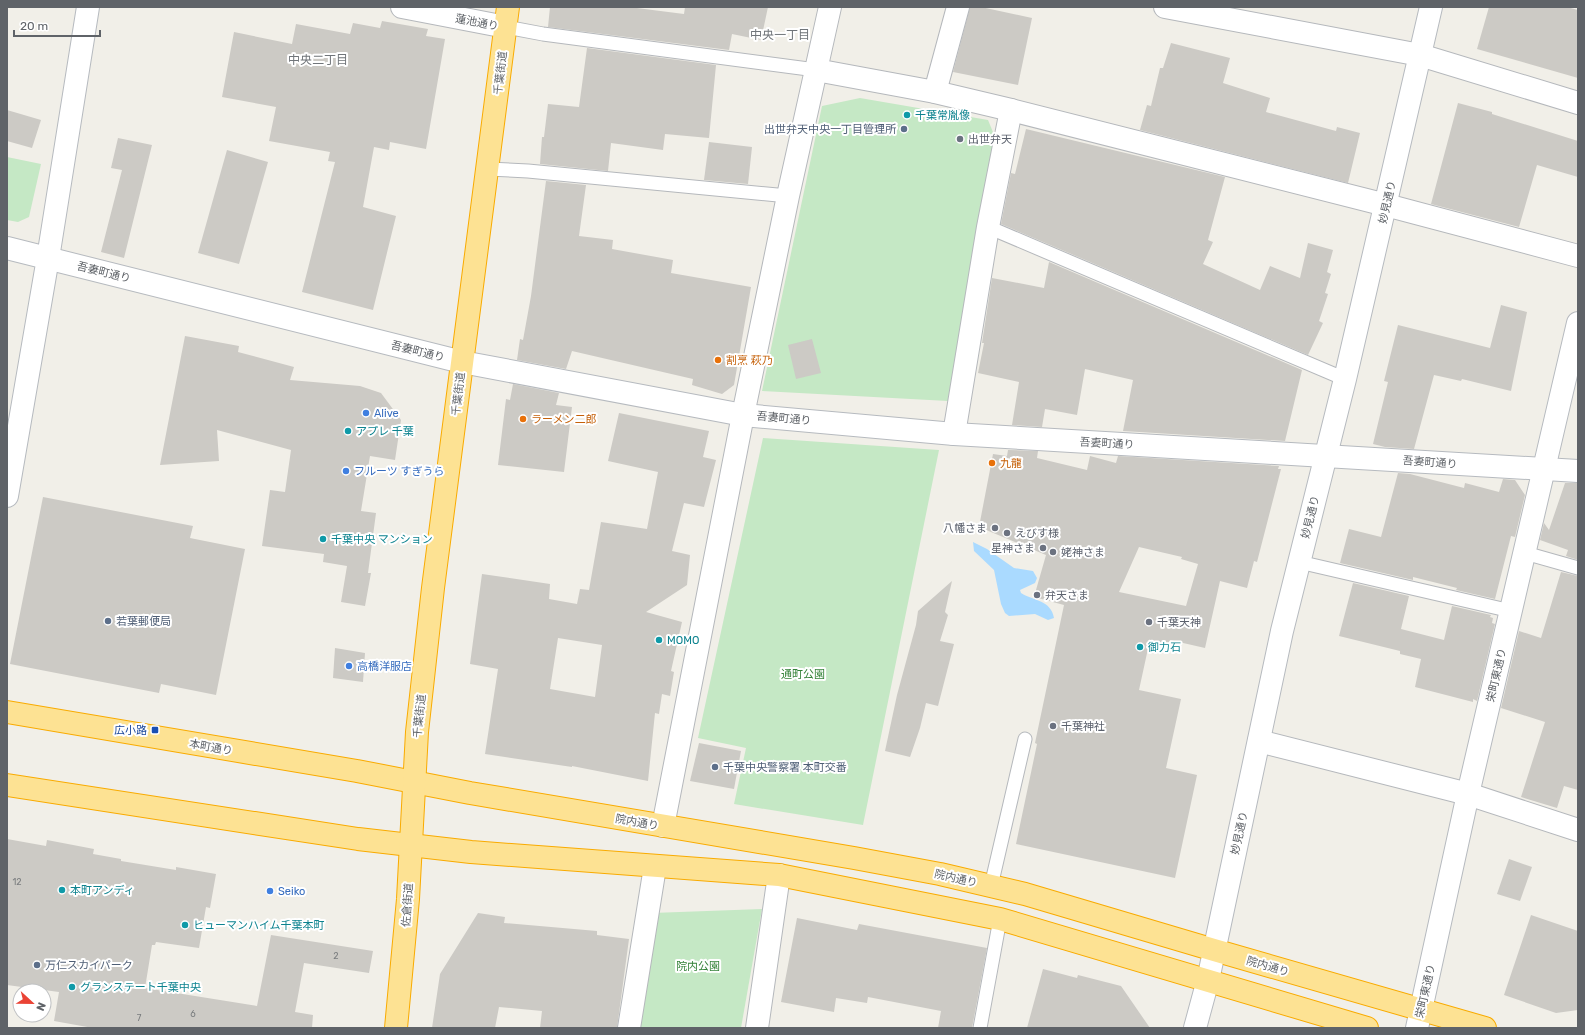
<svg xmlns="http://www.w3.org/2000/svg" width="1585" height="1035" viewBox="0 0 1585 1035" font-family="Rubik,'Noto Sans JP',sans-serif">
<style>
.green{fill:#c5e8c5}
.water{fill:#aadaff}
.building{fill:#cccac5;fill-rule:evenodd}
.lines{fill:none;stroke-linecap:round;stroke-linejoin:round}
.lane-casing{stroke:#b5b8bc;stroke-width:15}
.street-casing{stroke:#b5b8bc;stroke-width:24}
.secondary-casing{stroke:#b6babf;stroke-width:24}
.highway-casing{stroke:#f9ab00;stroke-width:24}
.lane{stroke:#fff;stroke-width:13}
.street{stroke:#fff;stroke-width:22}
.secondary{stroke:#fff;stroke-width:22}
.highway{stroke:#fde293;stroke-width:22}
.culture-dot{fill:#0f9aa8;stroke:#fff;stroke-width:1.5}
.service-dot{fill:#5c6f8a;stroke:#fff;stroke-width:1.5}
.worship-dot{fill:#6b7280;stroke:#fff;stroke-width:1.5}
.food-dot{fill:#e8710a;stroke:#fff;stroke-width:1.5}
.shop-dot{fill:#3f7fe0;stroke:#fff;stroke-width:1.5}
.transit-dot{fill:#1a4fb4;stroke:#fff;stroke-width:1.5}
.labels{text-anchor:middle;stroke-width:4;stroke-linejoin:round;paint-order:stroke}
.number-label{font-size:9px;fill:#7a7d7f}
.street-label{font-size:11px;fill:#5f6368;stroke:#fff}
.culture-label{font-size:11px;fill:#0d838f;stroke:#fff;text-anchor:start}
.service-label{font-size:11px;fill:#4e5e75;stroke:#fff;text-anchor:start}
.worship-label{font-size:11px;fill:#5b616d;stroke:#fff;text-anchor:start}
.food-label{font-size:11px;fill:#c56008;stroke:#fff;text-anchor:start}
.shop-label{font-size:11px;fill:#366cbe;stroke:#fff;text-anchor:start}
.park-label{font-size:11px;fill:#348238;stroke:#fff}
.transit-label{font-size:11px;fill:#164399;stroke:#fff;text-anchor:end}
.neighbourhood-label{font-size:12px;fill:#70757a;stroke:#fff}
</style>
<rect width="100%" height="100%" fill="#f1efe8"/>
<g class="green">
<polygon points="860,98 988,120 995,137 948,401 762,391 822,106"/>
<polygon points="7,157 41,164 29,217 18,222 7,220"/>
<polygon points="763,438 939,450 863,825 734,804 746,748 698,738"/>
<polygon points="762,909 741,1028 636,1028 652,913"/>
</g>
<path class="water" d="M973,542L987,549L1014,568L1033,571L1037,578L1035,583L1020,590L1021,593C1034,601 1051,600 1054,618L1048,620L1035,614L1009,616L1005,613L1001,604L994,570L974,551Z"/>
<g class="building">
<polygon points="550,7 629,7 684,14 685,7 768,7 761,40 732,34 729,50 548,27"/>
<polygon points="970,7 981,7 1032,18 1018,85 953,72"/>
<polygon points="1489,7 1567,7 1578,10 1578,78 1477,49"/>
<polygon points="382,21 428,29 426,36 445,39 426,149 390,142 389,150 374,147 363,207 396,216 373,310 302,292 335,162 328,161 330,152 269,141 276,107 222,97 234,32 292,44 296,24 350,34 353,23 380,28"/>
<polygon points="1171,43 1230,58 1223,83 1270,98 1266,112 1336,131 1337,127 1360,133 1348,183 1140,130 1147,105 1151,106 1160,68 1163,68"/>
<polygon points="587,48 716,65 709,138 665,134 663,150 611,143 608,171 540,164 542,137 544,137 548,104 579,107"/>
<polygon points="1458,103 1492,112 1492,114 1578,141 1578,177 1537,165 1519,227 1431,204"/>
<polygon points="7,110 41,120 32,148 7,141"/>
<polygon points="1026,129 1225,177 1208,240 1213,242 1203,264 1260,290 1270,266 1300,278 1308,243 1333,250 1327,272 1331,274 1325,293 1328,294 1319,321 1323,323 1308,355 1001,224 1011,173 1015,174"/>
<polygon points="118,138 152,145 124,258 101,252 122,170 111,168"/>
<polygon points="709,142 752,147 748,184 704,180"/>
<polygon points="227,150 268,162 239,264 198,253"/>
<polygon points="546,181 586,185 579,236 613,240 612,249 673,260 671,273 751,287 734,385 722,394 692,385 693,379 572,351 566,369 517,360 520,339 523,340 531,296"/>
<polygon points="1049,262 1302,370 1285,441 1123,431 1133,380 1085,369 1077,415 1045,409 1042,427 1012,425 1019,382 978,373 984,343 982,343 992,278 1044,288"/>
<polygon points="1501,305 1527,312 1511,391 1462,379 1461,381 1434,375 1414,449 1385,447 1373,444 1388,382 1384,381 1398,325 1490,348"/>
<polygon points="185,336 239,346 238,352 294,367 290,380 360,386 381,393 401,420 395,460 370,456 361,511 376,513 368,573 371,573 365,606 341,602 347,566 323,562 324,554 262,546 270,490 285,492 291,450 217,430 219,461 160,465"/>
<polygon points="812,339 821,373 796,379 788,345"/>
<polygon points="513,384 559,393 556,405 572,407 564,472 498,465 506,399 510,400"/>
<path d="M619,413L709,431L703,457L716,460L704,507L684,503L672,551L690,555L687,585L646,612L682,622L671,671L674,672L670,696L662,694L659,714L655,713L648,781L572,766V767L485,754L498,669L470,664L482,574L550,584L549,599L577,604L580,589L589,590L601,522L647,529L658,472L608,461ZM558,638L602,645L595,697L550,689Z"/>
<path d="M1008,450L1038,451L1037,458L1087,470L1090,456L1116,463L1118,456L1279,466L1278,469H1281L1257,562L1254,561L1247,588L1220,581L1205,648L1170,640L1168,648L1149,644L1139,690L1181,699L1166,768L1197,775L1175,878L1016,844L1037,744L1035,743L1064,605L1034,597L1046,555L979,527L993,454L1007,456ZM1139,547L1182,557L1181,559L1198,564L1186,606L1119,592Z"/>
<polygon points="1398,473 1410,474 1464,488 1465,483 1499,492 1503,479 1515,480 1525,495 1515,537 1511,536 1495,599 1456,590 1457,588 1413,577 1413,580 1340,563 1349,529 1381,537"/>
<polygon points="1565,483 1578,483 1578,560 1566,556 1568,550 1540,540 1544,523 1549,530"/>
<polygon points="43,497 193,526 190,538 245,549 216,695 161,684 159,693 10,664"/>
<polygon points="1561,572 1578,576 1578,790 1564,786 1557,808 1521,797 1545,722 1501,708 1519,631 1541,638"/>
<polygon points="952,581 945,612 948,615 940,641 954,644 938,706 926,703 920,728 910,757 885,751 897,695 916,625 918,611"/>
<polygon points="1353,583 1409,596 1401,629 1444,640 1452,606 1491,615 1490,617 1493,618 1492,623 1495,624 1477,701 1473,699 1473,702 1415,687 1421,659 1400,654 1400,651 1339,636"/>
<polygon points="335,648 365,653 363,682 333,678"/>
<polygon points="699,743 741,751 734,789 690,781"/>
<polygon points="7,839 46,846 47,840 94,849 93,854 121,859 121,861 176,870 176,867 216,874 210,908 206,907 199,948 156,942 155,945 152,945 145,988 257,1006 271,935 373,951 369,973 304,963 295,1012 313,1015 312,1028 93,1028 54,1021 59,992 7,985"/>
<polygon points="1509,859 1532,867 1520,901 1497,894"/>
<polygon points="478,913 505,917 504,923 597,931 597,935 629,939 617,1028 540,1028 542,1011 499,1007 495,1028 432,1028 440,974"/>
<polygon points="1531,915 1578,931 1578,1010 1556,1013 1504,995"/>
<polygon points="797,918 857,930 859,924 987,948 972,1028 938,1028 941,1011 868,997 867,1003 836,998 834,1012 781,1002"/>
<polygon points="1043,969 1077,978 1078,975 1121,986 1150,1028 1027,1028"/>
</g>
<g class="lines">
<g class="lane-casing">
<g id="lane">
<polyline points="506,27 543,34 816,70"/>
<polyline points="488,169 528,171 788,196"/>
<polyline points="988,227 1345,379"/>
<polyline points="1525,553 1578,568"/>
<polyline points="1299,562 1511,611"/>
<polyline points="991,886 1025,739"/>
<polyline points="980,1028 1000,919"/>
</g>
</g>
<g class="street-casing">
<g id="street">
<polyline points="402,7 506,27"/>
<polyline points="1165,7 1420,55 1578,103"/>
<polyline points="816,70 935,92 1011,110 1386,205 1578,256"/>
<polyline points="935,92 958,7"/>
<polyline points="954,434 988,227 1011,110"/>
<polyline points="1259,741 1468,794 1578,830"/>
<polyline points="663,826 743,415 788,196 830,7"/>
<polyline points="629,1028 655,867"/>
<polyline points="757,1028 779,875"/>
</g>
</g>
<g class="secondary-casing">
<g id="secondary">
<polyline points="7,248 462,362 743,415 954,434 1578,471"/>
<polyline points="7,496 48,258 88,7"/>
<polyline points="1195,1028 1208,980 1282,631 1345,379 1431,7"/>
<polyline points="1417,1028 1468,794 1578,323"/>
</g>
</g>
<g class="highway-casing">
<g id="highway">
<polyline points="7,712 357,771 470,793 854,858 940,874 1025,894 1214,950 1485,1028"/>
<polyline points="7,785 358,839 471,852 779,875 1000,919 1367,1028"/>
<polyline points="396,1028 408,899 417,732 433,588 508,7"/>
</g>
</g>
<use href="#lane" class="lane"/>
<use href="#street" class="street"/>
<use href="#secondary" class="secondary"/>
<use href="#highway" class="highway"/>
</g>
<g class="culture-dot">
<circle cx="907" cy="115" r="4"/>
<circle cx="348" cy="431" r="4"/>
<circle cx="323" cy="539" r="4"/>
<circle cx="659" cy="640" r="4"/>
<circle cx="1140" cy="647" r="4"/>
<circle cx="62" cy="890" r="4"/>
<circle cx="185" cy="925" r="4"/>
<circle cx="72" cy="987" r="4"/>
</g>
<g class="service-dot">
<circle cx="904" cy="129" r="4"/>
<circle cx="108" cy="621" r="4"/>
<circle cx="715" cy="767" r="4"/>
<circle cx="37" cy="965" r="4"/>
</g>
<g class="worship-dot">
<circle cx="960" cy="139" r="4"/>
<circle cx="995" cy="528" r="4"/>
<circle cx="1007" cy="533" r="4"/>
<circle cx="1043" cy="548" r="4"/>
<circle cx="1053" cy="552" r="4"/>
<circle cx="1037" cy="595" r="4"/>
<circle cx="1149" cy="622" r="4"/>
<circle cx="1053" cy="726" r="4"/>
</g>
<g class="food-dot">
<circle cx="718" cy="360" r="4"/>
<circle cx="523" cy="419" r="4"/>
<circle cx="992" cy="463" r="4"/>
</g>
<g class="shop-dot">
<circle cx="366" cy="413" r="4"/>
<circle cx="346" cy="471" r="4"/>
<circle cx="349" cy="666" r="4"/>
<circle cx="270" cy="891" r="4"/>
</g>
<rect class="transit-dot" x="151" y="726" width="8" height="8" rx="2"/>
<g class="labels">
<g class="number-label">
<text x="17" y="885">12</text>
<text x="336" y="959">2</text>
<text x="193" y="1017">6</text>
<text x="139" y="1021">7</text>
</g>
<g class="street-label">
<text transform="translate(477 22) rotate(11)" y="4">蓮池通り</text>
<text transform="translate(500 73) rotate(-83)" y="4">千葉街道</text>
<text transform="translate(1387 202) rotate(-77)" y="4">妙見通り</text>
<text transform="translate(104 272) rotate(14)" y="4">吾妻町通り</text>
<text transform="translate(418 351) rotate(14)" y="4">吾妻町通り</text>
<text transform="translate(458 394) rotate(-83)" y="4">千葉街道</text>
<text transform="translate(784 418) rotate(5)" y="4">吾妻町通り</text>
<text transform="translate(1107 443) rotate(3)" y="4">吾妻町通り</text>
<text transform="translate(1430 462) rotate(4)" y="4">吾妻町通り</text>
<text transform="translate(1310 517) rotate(-76)" y="4">妙見通り</text>
<text transform="translate(1496 675) rotate(-77)" y="4">栄町東通り</text>
<text transform="translate(419 716) rotate(-84)" y="4">千葉街道</text>
<text transform="translate(211 747) rotate(10)" y="4">本町通り</text>
<text transform="translate(637 822) rotate(10)" y="4">院内通り</text>
<text transform="translate(1239 833) rotate(-78)" y="4">妙見通り</text>
<text transform="translate(956 878) rotate(13)" y="4">院内通り</text>
<text transform="translate(407 905) rotate(-86)" y="4">佐倉街道</text>
<text transform="translate(1268 966) rotate(16)" y="4">院内通り</text>
<text transform="translate(1425 991) rotate(-77)" y="4">栄町東通り</text>
</g>
<g class="culture-label">
<text x="915" y="119">千葉常胤像</text>
<text x="356" y="435">アプレ 千葉</text>
<text x="331" y="543">千葉中央 マンション</text>
<text x="667" y="644">MOMO</text>
<text x="1148" y="651">御力石</text>
<text x="70" y="894">本町アンディ</text>
<text x="193" y="929">ヒューマンハイム千葉本町</text>
<text x="80" y="991">グランステート千葉中央</text>
</g>
<g class="service-label">
<text x="896" y="133" text-anchor="end">出世弁天中央一丁目管理所</text>
<text x="116" y="625">若葉郵便局</text>
<text x="723" y="771">千葉中央警察署 本町交番</text>
<text x="45" y="969">万仁スカイパーク</text>
</g>
<g class="worship-label">
<text x="968" y="143">出世弁天</text>
<text x="987" y="532" text-anchor="end">八幡さま</text>
<text x="1015" y="537">えびす様</text>
<text x="1035" y="552" text-anchor="end">星神さま</text>
<text x="1061" y="556">姥神さま</text>
<text x="1045" y="599">弁天さま</text>
<text x="1157" y="626">千葉天神</text>
<text x="1061" y="730">千葉神社</text>
</g>
<g class="food-label">
<text x="726" y="364">割烹 萩乃</text>
<text x="531" y="423">ラーメン二郎</text>
<text x="1000" y="467">九龍</text>
</g>
<g class="shop-label">
<text x="374" y="417">Alive</text>
<text x="354" y="475">フルーツ すぎうら</text>
<text x="357" y="670">高橋洋服店</text>
<text x="278" y="895">Seiko</text>
</g>
<g class="park-label">
<text x="803" y="678">通町公園</text>
<text x="698" y="970">院内公園</text>
</g>
<g class="transit-label">
<text x="147" y="734">広小路</text>
</g>
<g class="neighbourhood-label">
<text x="780" y="39">中央一丁目</text>
<text x="318" y="64">中央二丁目</text>
</g>
</g>
<rect width="1585" height="1035" fill="none" stroke="#5f6368" stroke-width="16"/>
<g transform="translate(32 1003) rotate(112)"><circle r="19" fill="#ffffff" stroke="#bfc1c3"/>
<path d="M0-3L7 15L0 10L-7 15Z" fill="#ea4335"/>
<text y="-6" font-size="11" font-weight="bold" text-anchor="middle" fill="#5f6368">N</text>
</g>
<path d="M14 30v6h86v-6" fill="none" stroke="#5f6368" stroke-width="2"/>
<text x="20" y="30" font-size="12" fill="#5f6368" stroke="#ffffff" stroke-width="3" paint-order="stroke">20 m</text>
</svg>
